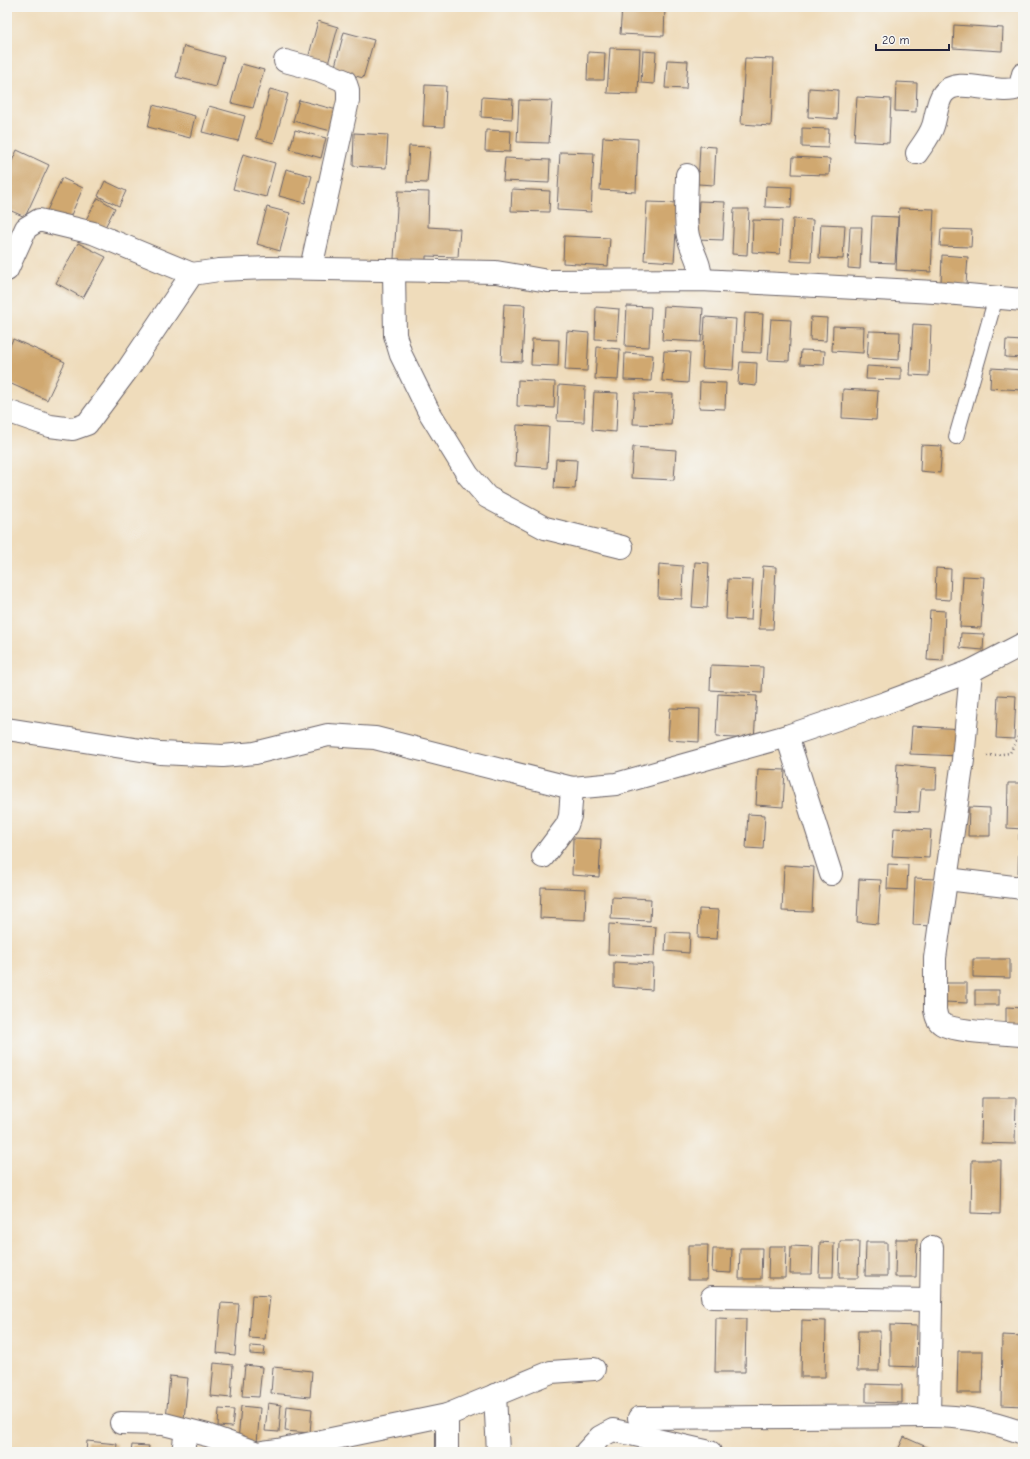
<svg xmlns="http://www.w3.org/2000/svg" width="1030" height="1459" viewBox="0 0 1030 1459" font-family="'Comic Neue',sans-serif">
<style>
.building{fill:#d0a870}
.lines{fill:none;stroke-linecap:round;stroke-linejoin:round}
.lane-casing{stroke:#6a6368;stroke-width:16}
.street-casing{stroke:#6a6368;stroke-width:24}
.path{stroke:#6a6368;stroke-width:2.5;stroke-dasharray:1 3;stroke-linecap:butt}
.lane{stroke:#fff;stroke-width:14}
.street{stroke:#fff;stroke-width:22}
</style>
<rect width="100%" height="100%" fill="#f6f6f2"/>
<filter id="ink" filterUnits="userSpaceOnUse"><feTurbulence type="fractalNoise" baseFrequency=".025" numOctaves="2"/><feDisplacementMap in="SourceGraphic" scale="8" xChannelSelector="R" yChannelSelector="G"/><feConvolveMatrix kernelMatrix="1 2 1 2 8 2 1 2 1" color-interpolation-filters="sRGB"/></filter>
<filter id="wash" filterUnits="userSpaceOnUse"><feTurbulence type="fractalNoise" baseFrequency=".012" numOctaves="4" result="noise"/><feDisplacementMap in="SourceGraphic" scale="16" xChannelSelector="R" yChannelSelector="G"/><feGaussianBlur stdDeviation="0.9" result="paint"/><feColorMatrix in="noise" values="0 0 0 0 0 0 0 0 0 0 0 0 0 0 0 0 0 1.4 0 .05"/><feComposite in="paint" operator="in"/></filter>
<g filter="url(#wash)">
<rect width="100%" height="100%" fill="#efdcbb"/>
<g id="blocks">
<g class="building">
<polygon points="622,7 665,7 664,36 620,34"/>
<polygon points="318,21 338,27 328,64 308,59"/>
<polygon points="954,25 1003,28 1002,51 953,48"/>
<polygon points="344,32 374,40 363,78 334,70"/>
<polygon points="184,46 224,57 216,87 176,77"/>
<polygon points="610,48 640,49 638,94 607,93"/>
<polygon points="643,51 656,52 654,84 641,83"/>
<polygon points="588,52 605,53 604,80 587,80"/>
<polygon points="745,58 774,59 771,126 741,124"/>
<polygon points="667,60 688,61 686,89 665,88"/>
<polygon points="242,64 264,70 253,108 231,103"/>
<polygon points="896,82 917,83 916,112 895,111"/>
<polygon points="425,85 446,86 444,127 423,126"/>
<polygon points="809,88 838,90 837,119 808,117"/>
<polygon points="270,89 288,94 274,143 256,138"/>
<polygon points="482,97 513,99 512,119 481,117"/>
<polygon points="857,97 891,99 889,143 854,141"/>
<polygon points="299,100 337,110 331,131 293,121"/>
<polygon points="519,100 552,101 549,143 517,142"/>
<polygon points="153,105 195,116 190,138 148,127"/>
<polygon points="209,106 245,116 238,141 202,132"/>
<polygon points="802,128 829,129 828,148 802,147"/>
<polygon points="295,130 326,138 321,158 290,149"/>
<polygon points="486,130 511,131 510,152 485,151"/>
<polygon points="354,133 388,135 386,168 353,166"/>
<polygon points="603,137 638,139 636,192 600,190"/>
<polygon points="409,146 430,147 427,183 407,182"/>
<polygon points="700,146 716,147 714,185 698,184"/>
<polygon points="17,150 49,165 25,217 7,209 7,172"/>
<polygon points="560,152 594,153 591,212 557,210"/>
<polygon points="243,154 275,163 266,197 233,189"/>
<polygon points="793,157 830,159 829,175 792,174"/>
<polygon points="505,158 550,160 549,183 503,181"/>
<polygon points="286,169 312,176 305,203 279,196"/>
<polygon points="62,178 83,188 67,224 45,215"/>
<polygon points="105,181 126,191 119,206 98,196"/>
<polygon points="766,186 792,187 791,208 765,207"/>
<polygon points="512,189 550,191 549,212 511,211"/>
<polygon points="398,191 429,192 428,227 460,229 458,257 426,256 426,261 394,259"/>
<polygon points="98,198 115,208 102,233 84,223"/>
<polygon points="699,201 725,202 723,240 697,239"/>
<polygon points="647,202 678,203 674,262 644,260"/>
<polygon points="267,207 290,213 280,251 257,244"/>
<polygon points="899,208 934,209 931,272 896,270"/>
<polygon points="734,209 749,209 747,255 732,254"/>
<polygon points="872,216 898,217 895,263 870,262"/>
<polygon points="793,219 813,220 811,262 791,261"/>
<polygon points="753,220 782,221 780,254 752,252"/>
<polygon points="821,224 845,225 843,259 819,258"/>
<polygon points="850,227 862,227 860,269 848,268"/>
<polygon points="941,229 972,230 971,247 940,246"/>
<polygon points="564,236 610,238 608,266 563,263"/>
<polygon points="78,243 106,257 83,298 56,283"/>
<polygon points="942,255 968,257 966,284 941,283"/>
<polygon points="504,304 525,305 522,362 501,361"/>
<polygon points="627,306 651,307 649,347 625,346"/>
<polygon points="664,306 703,308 701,342 662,340"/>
<polygon points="596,307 619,309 617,340 595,339"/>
<polygon points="745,313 763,314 761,353 743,352"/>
<polygon points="705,317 736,319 733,370 702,368"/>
<polygon points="811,317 827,318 826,341 810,340"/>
<polygon points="771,319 791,320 789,361 768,360"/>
<polygon points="913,324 931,325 929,376 910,375"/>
<polygon points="833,326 864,327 863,353 832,351"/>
<polygon points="567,331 589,333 587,371 565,370"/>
<polygon points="869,331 900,332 899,360 867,358"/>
<polygon points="13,339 65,362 47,400 7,382 7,352"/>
<polygon points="532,339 559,340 558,366 531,365"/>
<polygon points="1006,340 1023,341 1023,358 1005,357"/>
<polygon points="597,347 620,349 618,380 595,379"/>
<polygon points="801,350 825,351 824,365 800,364"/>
<polygon points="664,351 690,352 688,383 662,381"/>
<polygon points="625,353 653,355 651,381 624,380"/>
<polygon points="740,362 757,363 756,386 738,384"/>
<polygon points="867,366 901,368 901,380 866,379"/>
<polygon points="991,368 1023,370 1022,390 990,388"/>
<polygon points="518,380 555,382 554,408 517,406"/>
<polygon points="700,382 726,383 725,409 699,408"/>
<polygon points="559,385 585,387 584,422 557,421"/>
<polygon points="843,389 878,391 876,420 842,418"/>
<polygon points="594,392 618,393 616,432 592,430"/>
<polygon points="635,393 673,394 671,425 633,424"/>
<polygon points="517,425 549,427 547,468 515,466"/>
<polygon points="921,445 942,446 940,473 920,471"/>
<polygon points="633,447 676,450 674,480 631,478"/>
<polygon points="556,459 577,460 575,489 554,488"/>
<polygon points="695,562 709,563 707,608 692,607"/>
<polygon points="659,564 683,566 682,599 658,598"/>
<polygon points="763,566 776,567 773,629 759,629"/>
<polygon points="936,568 951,569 950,600 935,599"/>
<polygon points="963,576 984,577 981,628 960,627"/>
<polygon points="728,579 753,580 751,620 726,619"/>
<polygon points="930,610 945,611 943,661 927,660"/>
<polygon points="961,633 984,634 983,650 960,648"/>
<polygon points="711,665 763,667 762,693 710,690"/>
<polygon points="718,694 757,696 754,739 716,737"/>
<polygon points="998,695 1016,696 1014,739 996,738"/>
<polygon points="670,708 700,709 699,742 668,740"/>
<polygon points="912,726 962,729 961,756 910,754"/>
<polygon points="897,764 937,768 936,789 921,789 919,812 895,811"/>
<polygon points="758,769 785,770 783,807 756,805"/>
<polygon points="1008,783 1023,783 1023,829 1007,828"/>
<polygon points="969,807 990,808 990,836 968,836"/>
<polygon points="748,814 765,815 763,849 746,848"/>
<polygon points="894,828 931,830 929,858 892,856"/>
<polygon points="1019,834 1023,834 1023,879 1018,879"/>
<polygon points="573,838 601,839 599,877 572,875"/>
<polygon points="888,864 908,865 907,890 887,889"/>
<polygon points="784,865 814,867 812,912 782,911"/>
<polygon points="915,878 935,879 932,926 913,925"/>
<polygon points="859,879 881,880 878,924 857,922"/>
<polygon points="541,887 586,889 585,920 540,918"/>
<polygon points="612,897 651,899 650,921 611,919"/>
<polygon points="699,909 719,910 717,939 698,938"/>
<polygon points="609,924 656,927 654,956 608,954"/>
<polygon points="666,932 690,933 689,953 665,951"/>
<polygon points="973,959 1010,959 1010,978 973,977"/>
<polygon points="614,962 653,964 652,990 614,987"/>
<polygon points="944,983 967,983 967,1003 944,1002"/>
<rect x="975" y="990" width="24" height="15"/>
<polygon points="1006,1007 1023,1008 1023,1030 1006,1029"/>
<polygon points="982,1098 1016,1098 1015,1144 981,1143"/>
<polygon points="972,1160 1001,1160 1000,1214 971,1213"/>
<polygon points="896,1239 917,1239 916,1277 895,1277"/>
<polygon points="840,1241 859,1241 858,1278 839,1278"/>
<polygon points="820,1242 834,1243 833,1277 819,1277"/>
<polygon points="866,1242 887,1242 887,1276 865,1276"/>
<polygon points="688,1245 708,1245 707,1280 688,1280"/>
<polygon points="769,1246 786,1246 785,1278 768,1278"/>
<polygon points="791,1246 813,1247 812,1274 790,1274"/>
<polygon points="740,1248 762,1248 761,1279 739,1279"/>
<polygon points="713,1249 732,1249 731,1273 712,1272"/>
<polygon points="252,1295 270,1296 265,1339 249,1338"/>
<polygon points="221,1303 239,1304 235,1355 217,1353"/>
<polygon points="716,1318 746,1319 745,1372 715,1372"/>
<polygon points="802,1320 826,1321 825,1377 801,1377"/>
<polygon points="890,1325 917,1326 916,1367 890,1366"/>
<polygon points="858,1331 880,1331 879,1371 857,1371"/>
<polygon points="1002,1335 1023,1336 1023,1406 1001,1405"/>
<polygon points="250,1346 265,1347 264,1355 250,1354"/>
<polygon points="958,1351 983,1351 982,1393 957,1393"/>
<polygon points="214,1363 233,1365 231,1398 211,1396"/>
<polygon points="245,1365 262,1367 259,1397 242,1396"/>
<polygon points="273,1367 312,1371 310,1397 271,1393"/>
<polygon points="170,1376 188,1378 183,1430 165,1429"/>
<polygon points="866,1384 902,1385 902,1403 866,1402"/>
<polygon points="268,1403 281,1405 279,1432 265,1431"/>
<polygon points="241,1406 260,1408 257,1443 238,1442"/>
<polygon points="287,1406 312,1409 310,1433 285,1431"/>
<polygon points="219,1409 234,1410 232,1427 218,1426"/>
<polygon points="904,1437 938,1452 897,1452"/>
<polygon points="87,1441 117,1444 116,1452 86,1452"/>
<polygon points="132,1445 149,1446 148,1452 131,1452"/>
</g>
</g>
</g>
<g filter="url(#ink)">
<use href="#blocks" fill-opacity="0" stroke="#6a6368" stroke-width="1"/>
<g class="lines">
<g class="lane-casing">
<polyline id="lane" points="956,437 996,297"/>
</g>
<g class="street-casing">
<g id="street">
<polyline points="285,61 319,70 345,81 348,90 348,101 311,268"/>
<path d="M917,153C922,145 930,136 933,126C936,117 937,102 943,94C957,74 1000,98 1020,87L1023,74"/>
<path d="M687,175C687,193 684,219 688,236C692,252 701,263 701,280"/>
<polyline points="7,270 26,228 39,220 93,233 192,274"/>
<polyline points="394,271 395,335 401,355 428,410 468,475 487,497 545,528 622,547"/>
<polyline points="7,411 50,426 73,429 87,424 128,369 192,274 219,270 269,268 496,272 548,281 701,280 935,292 1023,300"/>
<path d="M971,671L963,760L935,958V1010C936,1015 937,1021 942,1024C955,1032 1006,1034 1023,1035"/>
<polyline points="7,729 160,753 223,756 255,753 328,735 375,738 572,788 616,784 787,736 885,703 971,671 1023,644"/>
<polyline points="787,736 831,874"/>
<polyline points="543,857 567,825 570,816 572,788"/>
<polyline points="947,879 1023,888"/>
<path d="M932,1247L929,1416C964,1416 990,1421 1023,1433"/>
<polyline points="712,1297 931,1300"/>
<polyline points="495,1395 498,1452"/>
<polyline points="447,1415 447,1452"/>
<polyline points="639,1418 929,1416"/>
<polyline points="121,1423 164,1424 207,1435 255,1452"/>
<polyline points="183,1452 186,1430"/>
<polyline points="263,1452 278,1450 447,1415 551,1372 594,1369"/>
<polyline points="586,1452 600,1437 613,1430 710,1452"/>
</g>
</g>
<polyline class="path" points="987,756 1010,753 1023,727"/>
<use href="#lane" class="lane"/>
<use href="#street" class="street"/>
</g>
</g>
<rect width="1030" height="1459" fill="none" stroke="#f6f6f2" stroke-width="24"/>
<path d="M876 44v6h73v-6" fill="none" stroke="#22223b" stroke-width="2"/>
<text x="882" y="44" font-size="12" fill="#22223b" stroke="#f6f6f2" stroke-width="3" paint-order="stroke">20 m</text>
</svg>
